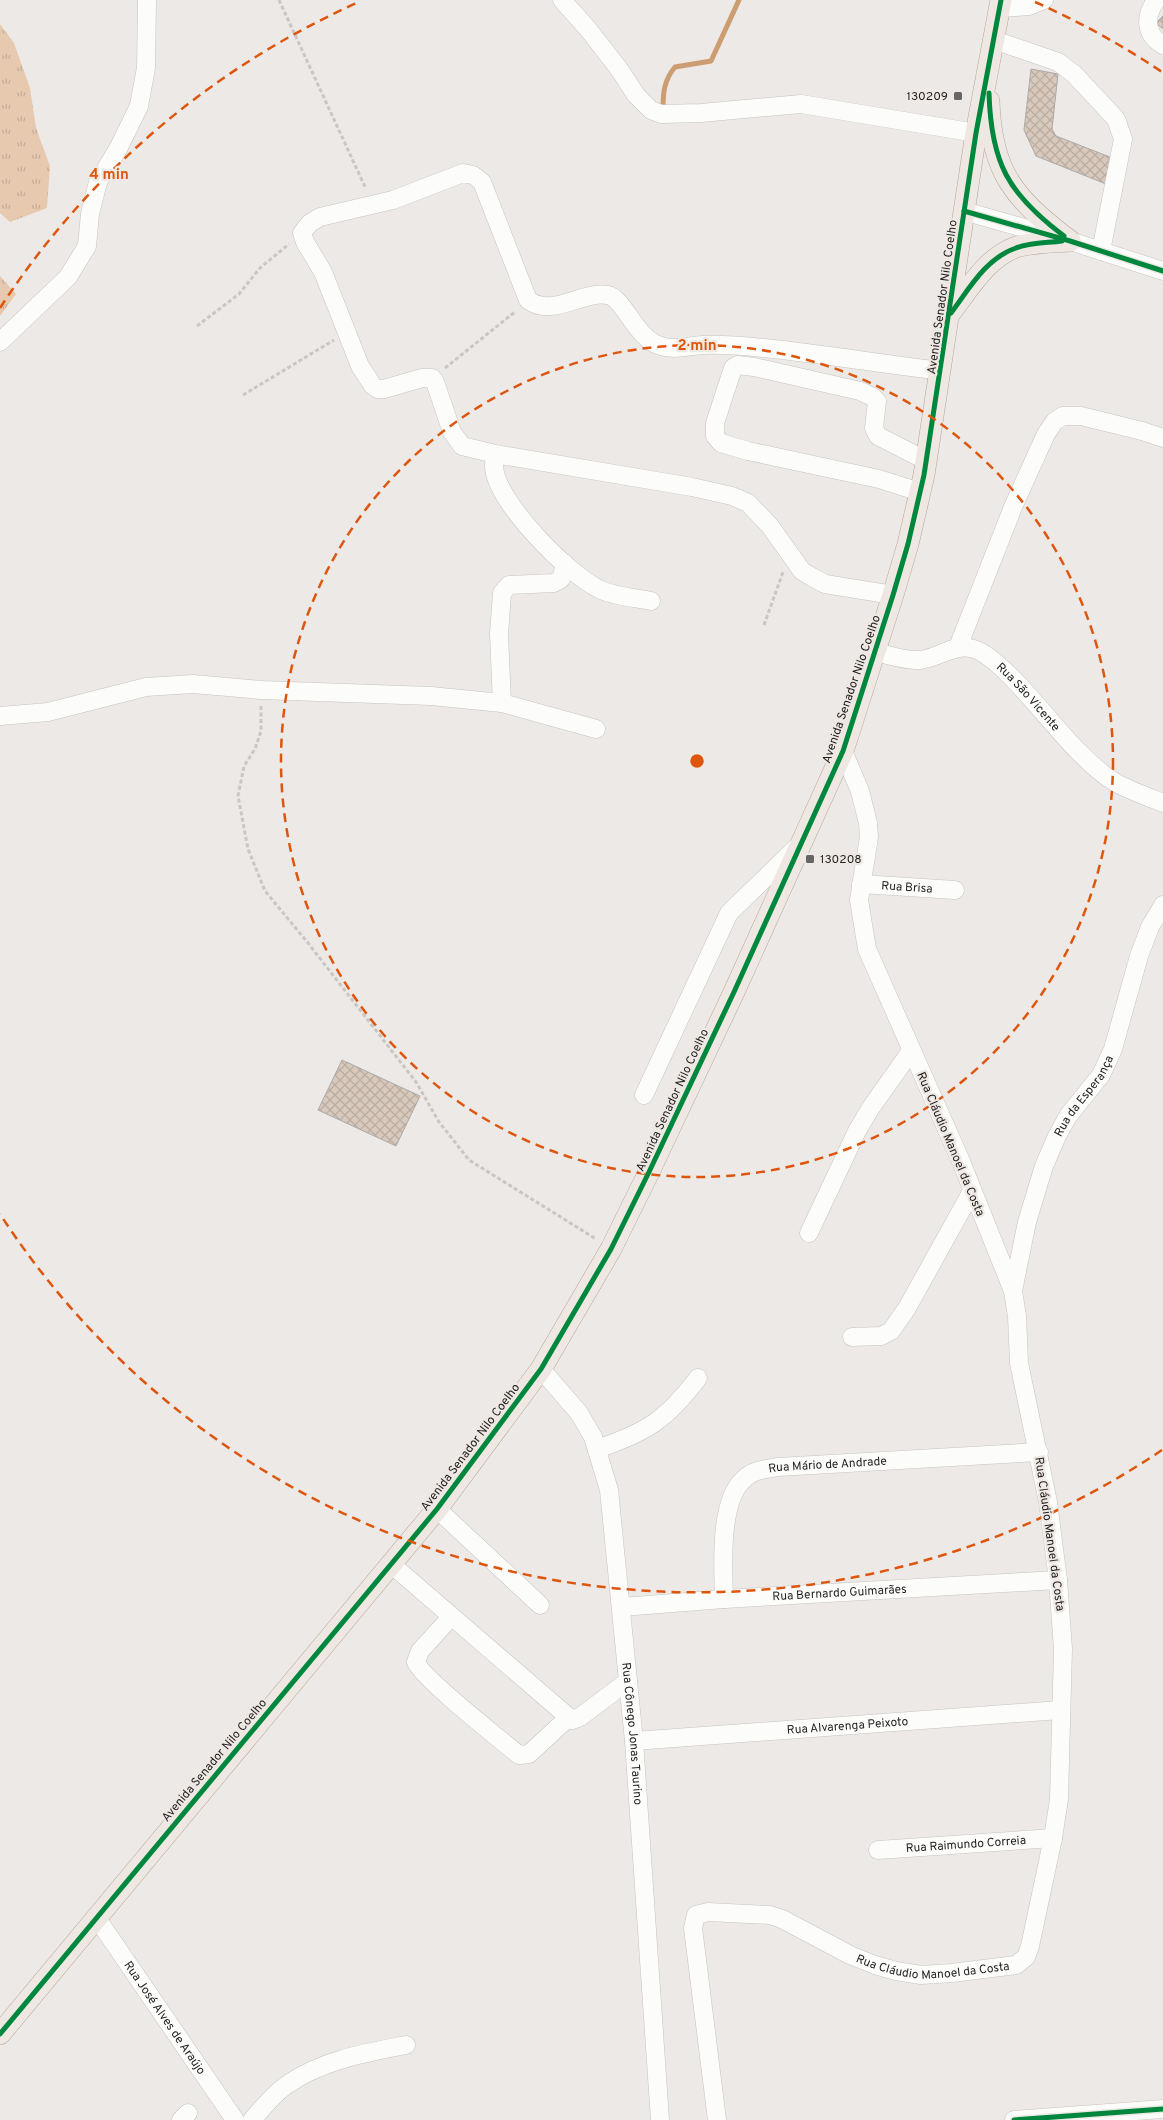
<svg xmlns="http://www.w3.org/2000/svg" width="1163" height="2120" viewBox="0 0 1163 2120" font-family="Overpass,sans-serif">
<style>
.grass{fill:url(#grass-tufts)}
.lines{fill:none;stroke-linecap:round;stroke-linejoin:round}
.stream{stroke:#cd9d72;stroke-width:5}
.building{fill:url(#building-cross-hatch);stroke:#acaaa8}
.minor-casing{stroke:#c6c4c2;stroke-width:19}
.major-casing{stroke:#b3a79c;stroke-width:22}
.path{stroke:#c8c7c5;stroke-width:3;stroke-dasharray:4 2.5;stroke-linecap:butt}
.minor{stroke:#fcfcfb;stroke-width:18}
.major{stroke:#eee7e2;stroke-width:21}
.cycleway-casing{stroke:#eee9e4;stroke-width:8}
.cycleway{stroke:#00873e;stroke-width:5}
.ring{fill:none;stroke:#de560d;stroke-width:2.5;stroke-dasharray:9 6}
.poi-dot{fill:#686664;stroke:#eee9e4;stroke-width:2}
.labels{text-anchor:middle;stroke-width:4.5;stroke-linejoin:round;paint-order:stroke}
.poi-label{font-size:12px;fill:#211f1e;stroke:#eee9e4;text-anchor:end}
.street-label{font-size:12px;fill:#211f1e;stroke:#eee9e4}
.centre{fill:#de560d;stroke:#eee9e4;stroke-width:2.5}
.ring-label{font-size:15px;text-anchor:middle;font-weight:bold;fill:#de560d;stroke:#eee9e4;stroke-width:4.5;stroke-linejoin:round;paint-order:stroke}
</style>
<defs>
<pattern id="grass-tufts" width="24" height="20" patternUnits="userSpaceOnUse" patternTransform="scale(1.25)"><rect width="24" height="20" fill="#e7c9b0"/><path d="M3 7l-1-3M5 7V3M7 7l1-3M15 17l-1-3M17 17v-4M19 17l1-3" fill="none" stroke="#c6ac97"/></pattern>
<pattern id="building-cross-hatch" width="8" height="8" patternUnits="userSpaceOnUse" patternTransform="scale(1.25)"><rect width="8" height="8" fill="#d8c9bc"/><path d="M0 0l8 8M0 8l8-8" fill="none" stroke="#b9aca1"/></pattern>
</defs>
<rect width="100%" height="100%" fill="#ece9e6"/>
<g class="grass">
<polygon points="0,24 14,43 30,88 36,128 50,166 47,208 10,222 0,213"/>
<polygon points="0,276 16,294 0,316"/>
</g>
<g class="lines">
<path class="stream" d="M663,109C663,93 664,80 675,67L711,61L739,0"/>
</g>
<g class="building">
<polygon points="1163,16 1163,29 1156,23"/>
<polygon points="1031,69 1058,74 1052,129 1056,136 1115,159 1106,184 1036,156 1024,130"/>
<polygon points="342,1060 420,1096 396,1146 318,1110"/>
</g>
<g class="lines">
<g class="minor-casing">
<g id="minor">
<polyline points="562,0 588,29 619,69 636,95 651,110 661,114 701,113 801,104 976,133"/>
<path d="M1156,0C1145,16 1144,34 1163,45"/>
<polyline points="1000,8 1029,6 1044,0"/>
<polyline points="994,40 1058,62 1074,74 1116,119 1123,139 1101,251"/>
<polyline points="964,211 1070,241 1163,271"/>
<polyline points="0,342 68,277 87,246 90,214 98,182 118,149 139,106 146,68 147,0"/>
<path d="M495,454C495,458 494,462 494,466C495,501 568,574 599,589C612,596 636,598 651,601"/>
<polyline points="920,492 879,479 748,451 721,443 715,436 715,423 733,368 738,365 754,367 860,391 873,397 877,401 874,428 878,436 927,461"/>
<path d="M893,595L825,584L812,577L802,571L770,526L748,503L732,496L692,487L495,454L462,446L452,432L435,382L432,378H422L384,389H378L373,386L360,366L323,272L305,242L302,233L310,223L320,217L393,200L463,173L473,175L482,182L528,300C553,318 580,291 608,295C623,298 636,337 658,345C673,351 687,346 703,345C723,344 744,346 764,348C823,354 882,364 941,371"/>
<polyline points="958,647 1013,507 1046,434 1055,421 1063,416 1081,416 1142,431 1163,438"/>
<path id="s1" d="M875,652C889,655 905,661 920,660C939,658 954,643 974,649C1003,658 1052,726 1077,750C1089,762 1103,776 1118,784C1132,791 1148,797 1163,803"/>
<polyline points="502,703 499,634 502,593 509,585 554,583 561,579 565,564"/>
<polyline points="0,716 48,712 146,687 193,684 261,690 431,696 502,703 596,729"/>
<path id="s2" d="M861,884L955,890"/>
<polyline points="644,1095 729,913 798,846"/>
<polyline points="809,1233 857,1131 870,1109 911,1051"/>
<path id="s3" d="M1013,1291L1027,1222L1044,1166L1057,1136L1068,1116L1101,1075L1113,1049L1139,956L1150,927L1163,905"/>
<polyline points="852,1337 881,1336 891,1331 907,1308 972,1191"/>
<path id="s4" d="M541,1369L579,1413L593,1437L609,1490L634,1741L660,2120"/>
<path d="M597,1449C647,1432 666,1420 698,1378"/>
<polyline points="437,1509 540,1605"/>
<polyline points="391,1564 572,1720 580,1717 628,1681"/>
<path id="s5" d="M724,1599C723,1568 719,1502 743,1480C752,1470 765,1469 778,1467L1039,1452"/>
<path id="s6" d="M622,1607L724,1599L1058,1580"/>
<path d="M451,1617L420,1651L416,1662C421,1677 502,1741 519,1755L529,1754L569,1717"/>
<path id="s7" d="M634,1741L1060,1710"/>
<path id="s8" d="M878,1850L1053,1838"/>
<path id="s9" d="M96,1917L235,2120"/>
<polyline points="181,2120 188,2113"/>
<path d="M252,2120C263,2108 274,2093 288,2084C323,2060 365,2053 406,2045"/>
<path id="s10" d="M717,2120L693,1928L696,1915L708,1912L770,1915L782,1919L850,1955L875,1965L896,1971L921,1975L952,1973L1016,1965L1026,1957L1030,1946L1053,1838L1059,1799L1063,1649L1058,1580L1048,1502L1019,1363L1017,1316L1013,1291L960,1159L867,949L859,900L869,837L868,823L860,791L843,751"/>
<polyline points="1014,2120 1163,2109"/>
</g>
</g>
<g class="major-casing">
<g id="major">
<path d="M989,101C991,173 1015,199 1070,241"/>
<path d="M951,312C969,289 986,258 1016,247C1033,242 1052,242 1070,241"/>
<polyline points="0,2034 437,1509 541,1369 611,1249 649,1172 734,992 843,751 893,595 908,544 924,475 976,133 1001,0"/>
</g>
</g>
<g class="path">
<polyline points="279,0 366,189"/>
<polyline points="197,326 239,294 260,268 289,244"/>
<polyline points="445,368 516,311"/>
<polyline points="243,395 334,340"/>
<polyline points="764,625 783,572"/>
<polyline points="261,706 261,731 255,749 244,766 238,796 248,849 265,891 308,943 416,1082 439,1122 469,1160 596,1239"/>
</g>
<use href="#minor" class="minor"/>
<use href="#major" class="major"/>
<g class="cycleway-casing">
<g id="cycleway">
<path d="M989,93C991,163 1008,194 1064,236"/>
<polyline points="964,211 1070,241 1163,271"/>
<path d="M951,313C969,289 986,258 1016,248C1030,242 1047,243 1062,241"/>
<polyline points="0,2034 437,1509 541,1369 611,1249 649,1172 734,992 843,751 893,595 908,544 924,475 976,133 1001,0"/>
<polyline points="1014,2120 1163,2109"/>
</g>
</g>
<use href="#cycleway" class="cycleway"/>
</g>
<g class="ring">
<circle cx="697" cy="761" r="416"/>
<path d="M1162 1450A831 831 0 0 1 0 1214M0 308A831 831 0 0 1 359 2M1035 2A831 831 0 0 1 1162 72"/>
</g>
<g class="poi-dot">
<rect x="953" y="91" width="10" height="10" rx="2.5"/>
<rect x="805" y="854" width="10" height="10" rx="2.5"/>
</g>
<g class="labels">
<g class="poi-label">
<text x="948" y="100">130209</text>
<text x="820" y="863" text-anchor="start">130208</text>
</g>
<g class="street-label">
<text transform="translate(942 297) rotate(-82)" y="4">Avenida Senador Nilo Coelho</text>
<text transform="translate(851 689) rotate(-71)" y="4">Avenida Senador Nilo Coelho</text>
<text dy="4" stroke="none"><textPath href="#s1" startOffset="175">Rua São Vicente</textPath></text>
<text dy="4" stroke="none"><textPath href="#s2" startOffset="46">Rua Brisa</textPath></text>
<text dy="4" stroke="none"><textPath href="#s3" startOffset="210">Rua da Esperança</textPath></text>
<text transform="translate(672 1100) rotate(-65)" y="4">Avenida Senador Nilo Coelho</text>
<text transform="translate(951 1144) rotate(67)" y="4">Rua Cláudio Manoel da Costa</text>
<text transform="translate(470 1447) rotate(-53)" y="4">Avenida Senador Nilo Coelho</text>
<text dy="4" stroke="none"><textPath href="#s5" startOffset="211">Rua Mário de Andrade</textPath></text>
<text transform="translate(1050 1534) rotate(82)" y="4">Rua Cláudio Manoel da Costa</text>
<text dy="4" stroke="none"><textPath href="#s6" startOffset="218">Rua Bernardo Guimarães</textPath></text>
<text dy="4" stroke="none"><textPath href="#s7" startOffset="214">Rua Alvarenga Peixoto</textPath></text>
<text dy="4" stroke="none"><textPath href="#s4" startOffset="386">Rua Cônego Jonas Taurino</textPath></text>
<text transform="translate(214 1760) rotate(-50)" y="4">Avenida Senador Nilo Coelho</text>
<text dy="4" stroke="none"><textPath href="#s8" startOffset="88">Rua Raimundo Correia</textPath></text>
<text dy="4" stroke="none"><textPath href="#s10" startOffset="456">Rua Cláudio Manoel da Costa</textPath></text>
<text dy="4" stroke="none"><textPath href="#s9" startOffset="122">Rua José Alves de Araújo</textPath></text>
</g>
</g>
<circle cx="697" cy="761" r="8" class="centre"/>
<g class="ring-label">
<text x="109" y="179">4 min</text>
<text x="697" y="350">2 min</text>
</g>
</svg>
